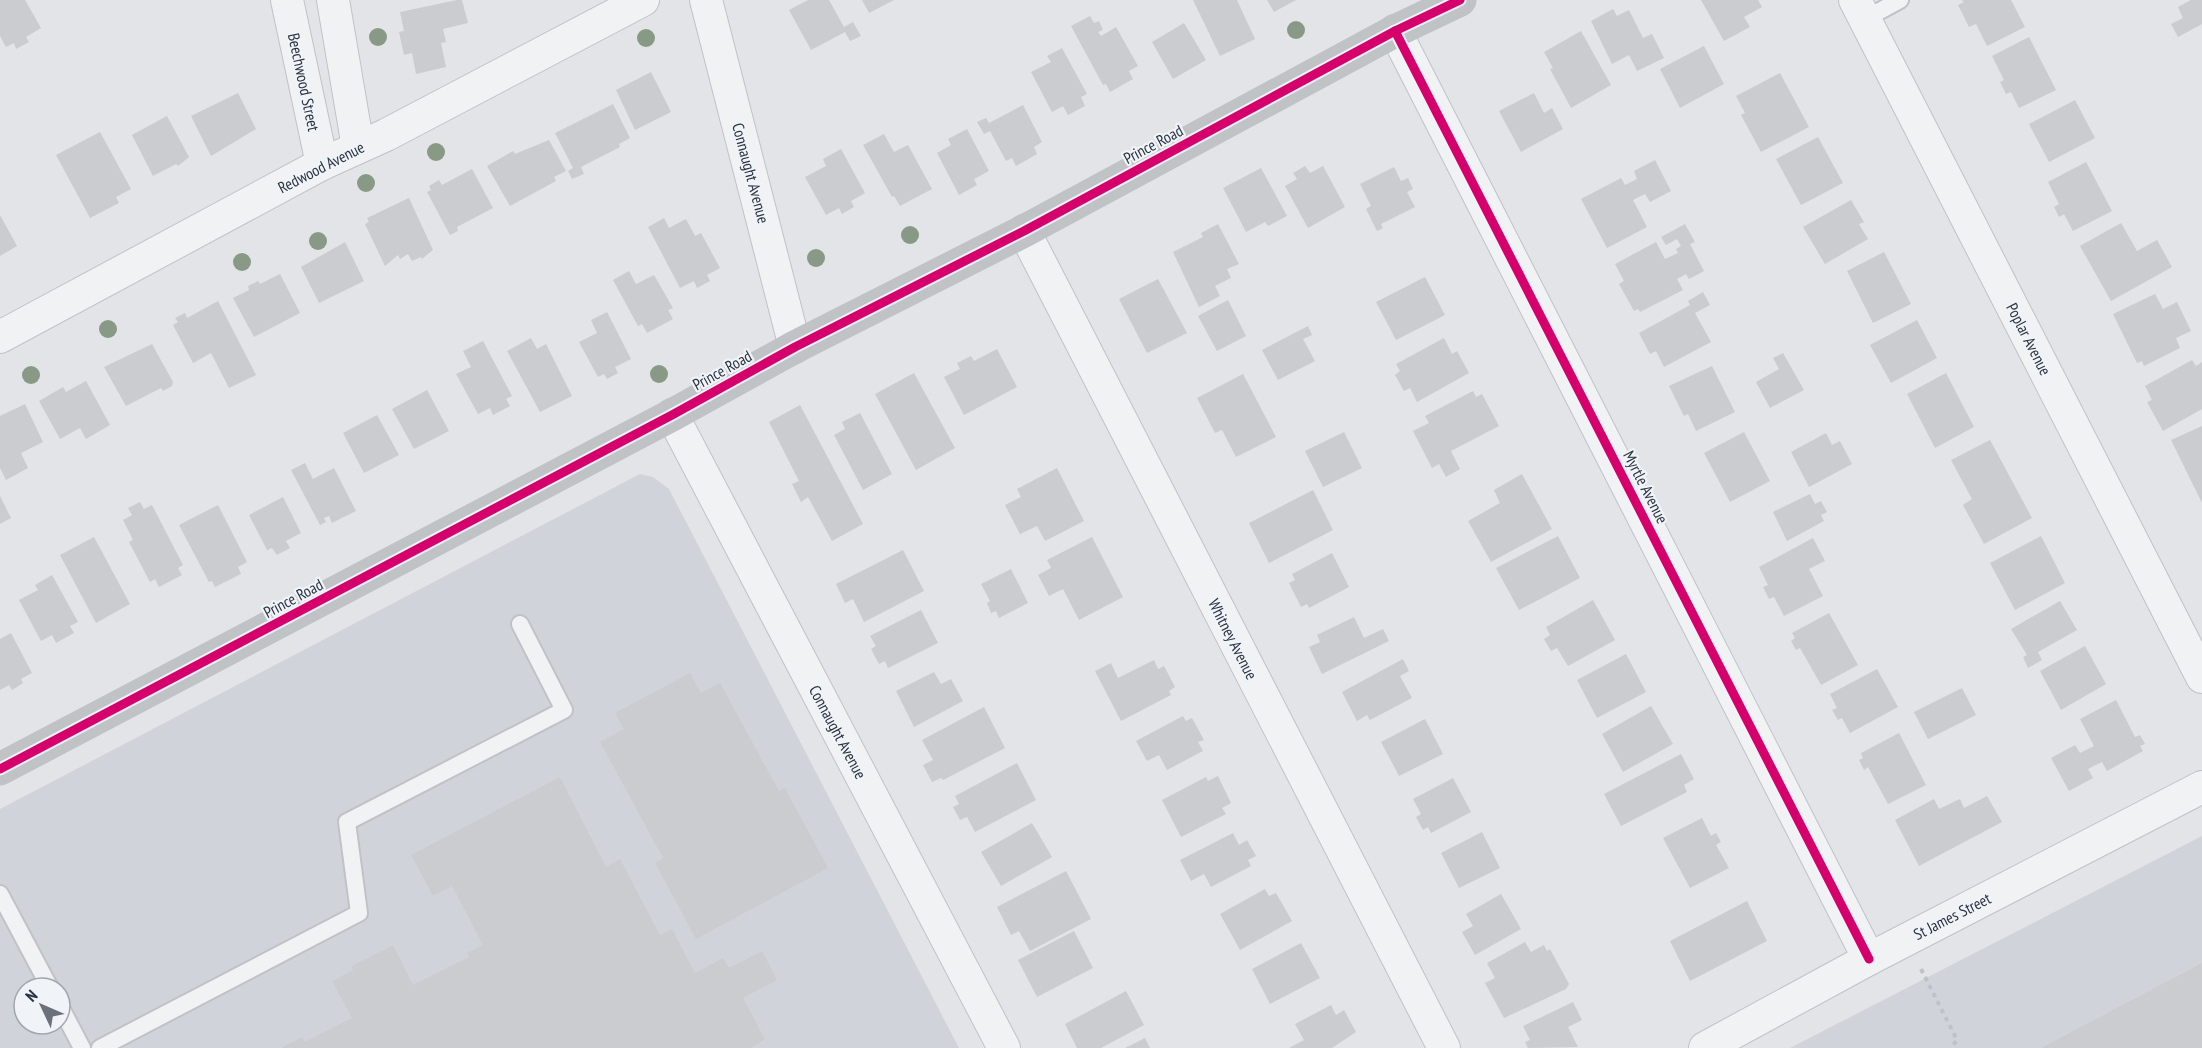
<svg xmlns="http://www.w3.org/2000/svg" width="2202" height="1048" viewBox="0 0 2202 1048" font-family="'PT Sans Narrow',sans-serif">
<style>
.built{fill:#d0d4da;fill-rule:evenodd}
.building{fill:#cacccf}
.lines{fill:none;stroke-linecap:round;stroke-linejoin:round}
.lane-casing{stroke:#c0c2c5;stroke-width:20}
.street-casing{stroke:#c0c2c5;stroke-width:34}
.path{stroke:#c0c3c6;stroke-width:4;stroke-dasharray:4.5 4.5;stroke-linecap:butt}
.lane{stroke:#f1f2f4;stroke-width:16}
.street{stroke:#f1f2f4;stroke-width:32}
.secondary{stroke:#c0c3c6;stroke-width:33}
.cycleway-casing{stroke:#f0f3f7;stroke-width:13}
.cycleway{stroke:#d6006c;stroke-width:9}
.tree{fill:#889a86}
.labels{text-anchor:middle;stroke-width:4.5;stroke-linejoin:round;paint-order:stroke}
.street-label{font-size:16px;fill:#293341;stroke:#f0f3f7}
</style>
<rect width="100%" height="100%" fill="#e2e4e7"/>
<g class="built">
<path d="M640,474L653,477L669,489L959,1048H0V809ZM24,988H60V1024H24Z"/>
<polygon points="2202,836 2202,1048 1790,1048"/>
</g>
<g class="building">
<polygon points="0,0 25,0 41,28 26,37 29,42 16,49 14,43 6,47 0,36"/>
<polygon points="457,0 462,0 468,23 443,29 446,42 441,43 446,67 416,74 412,53 404,55 399,32 404,31 400,12"/>
<polygon points="808,0 829,0 844,27 853,22 861,36 850,41 845,32 811,50 789,10"/>
<polygon points="862,0 894,0 869,13"/>
<polygon points="1193,0 1237,0 1255,39 1220,56"/>
<polygon points="1267,0 1296,0 1274,12"/>
<polygon points="1701,0 1758,0 1762,7 1744,17 1750,27 1724,41"/>
<polygon points="1962,0 2011,0 2025,27 1987,46 1976,24 1969,27 1958,5 1964,2"/>
<polygon points="2191,0 2202,0 2202,24 2178,37 2171,24 2183,18 2178,7"/>
<polygon points="1613,9 1617,16 1629,10 1643,38 1652,34 1664,58 1637,71 1629,55 1612,64 1591,21"/>
<polygon points="1090,16 1094,23 1099,21 1103,30 1098,32 1101,36 1116,27 1138,66 1129,71 1133,79 1110,92 1106,84 1103,85 1071,26"/>
<polygon points="1184,23 1206,60 1173,79 1152,42"/>
<polygon points="1581,31 1611,85 1571,108 1550,69 1553,68 1544,52"/>
<polygon points="2029,37 2056,90 2019,108 2011,92 2006,94 2000,82 2004,80 1992,56"/>
<polygon points="1704,46 1724,84 1680,108 1660,69"/>
<polygon points="1062,48 1087,94 1081,97 1085,106 1068,115 1063,106 1052,112 1031,72 1051,62 1047,56"/>
<polygon points="651,72 671,112 635,130 616,90"/>
<polygon points="1780,73 1809,127 1761,152 1741,115 1745,113 1736,96"/>
<polygon points="238,93 256,129 211,156 191,116"/>
<polygon points="1534,93 1544,113 1552,108 1563,129 1521,152 1499,111"/>
<polygon points="2075,100 2095,138 2049,162 2029,124"/>
<polygon points="613,104 630,138 619,144 620,147 581,167 584,174 572,179 568,171 573,168 555,133"/>
<polygon points="1023,105 1042,142 1034,147 1037,154 1016,166 1012,158 1006,161 990,131 984,134 977,122 986,118 989,123"/>
<polygon points="167,116 189,157 178,166 176,164 153,176 132,135"/>
<polygon points="967,129 989,171 974,179 977,185 959,195 937,153 951,145 948,139"/>
<polygon points="100,132 131,189 116,197 119,203 90,218 56,155"/>
<polygon points="884,134 894,152 908,145 932,189 900,206 894,196 892,197 863,145"/>
<polygon points="1818,137 1843,183 1801,205 1776,159"/>
<polygon points="549,140 566,171 554,177 556,181 510,206 487,166 513,151 515,154"/>
<polygon points="841,149 865,193 851,201 854,207 842,214 839,208 826,215 805,177 826,166 823,159"/>
<polygon points="1655,160 1671,191 1650,202 1645,194 1633,200 1647,227 1607,248 1581,199 1621,178 1625,185 1637,179 1634,171"/>
<polygon points="2086,162 2112,211 2073,231 2064,214 2059,217 2054,207 2059,204 2048,182"/>
<polygon points="1305,166 1310,173 1323,166 1345,207 1308,228 1285,186 1297,179 1293,173"/>
<polygon points="1394,167 1401,181 1408,178 1413,189 1407,192 1415,207 1381,224 1383,228 1377,231 1366,209 1371,206 1360,184"/>
<polygon points="1261,168 1287,216 1268,226 1265,222 1246,232 1223,188"/>
<polygon points="472,169 493,208 457,227 458,231 450,235 427,192 431,190 429,186 439,180 442,185"/>
<polygon points="409,198 433,250 422,259 421,257 412,261 408,254 400,259 398,255 385,266 365,224 369,222 367,218"/>
<polygon points="1851,200 1864,222 1859,224 1868,239 1825,264 1803,227"/>
<polygon points="0,215 17,246 0,256"/>
<polygon points="664,218 669,228 686,219 695,236 701,233 720,268 707,275 710,281 697,288 694,281 680,288 648,227"/>
<polygon points="2121,223 2137,251 2157,240 2172,267 2111,301 2080,246"/>
<polygon points="1218,224 1239,264 1227,269 1231,278 1215,286 1220,296 1199,307 1173,252 1203,237 1201,233"/>
<polygon points="1685,224 1695,242 1690,244 1704,271 1689,279 1686,274 1677,279 1683,290 1640,312 1638,309 1634,311 1619,284 1624,281 1615,264 1656,242 1665,259 1678,253 1676,249 1681,246 1677,239 1666,245 1661,237"/>
<polygon points="345,242 364,281 319,303 301,267"/>
<polygon points="1884,252 1911,304 1873,323 1847,271"/>
<polygon points="629,271 636,284 654,275 673,308 668,310 673,319 647,333 642,324 638,326 613,280"/>
<polygon points="280,274 300,313 254,337 233,298 249,290 248,286 258,281 260,284"/>
<polygon points="1425,277 1445,315 1396,340 1376,302"/>
<polygon points="1158,279 1187,333 1147,353 1119,299"/>
<polygon points="1703,292 1710,305 1695,313 1711,342 1664,367 1656,351 1650,354 1639,333 1690,305 1688,301"/>
<polygon points="2155,294 2163,309 2177,302 2191,331 2176,338 2180,348 2144,366 2142,361 2137,363 2113,314"/>
<polygon points="1228,300 1246,336 1217,351 1198,316"/>
<polygon points="218,301 256,375 229,388 211,353 193,363 173,325 178,322 175,318 185,313 187,318"/>
<polygon points="607,312 631,359 615,367 618,373 607,379 604,374 598,377 579,342 597,333 591,320"/>
<polygon points="1917,320 1937,358 1891,383 1870,345"/>
<polygon points="1308,326 1312,335 1303,339 1315,361 1278,380 1262,350"/>
<polygon points="531,338 537,349 546,344 572,396 540,412 507,351"/>
<polygon points="1444,338 1452,354 1457,351 1469,373 1417,402 1410,388 1404,391 1395,375 1400,371 1396,364"/>
<polygon points="483,341 512,396 506,399 510,406 493,415 490,408 478,414 456,374 471,367 463,351"/>
<polygon points="152,344 173,382 172,386 163,391 161,388 126,406 104,367"/>
<polygon points="997,349 1017,387 964,415 944,377 960,369 957,363 971,356 974,361"/>
<polygon points="1783,353 1804,390 1770,408 1756,382 1779,369 1773,358"/>
<polygon points="2192,360 2196,366 2202,362 2202,409 2163,431 2147,402 2152,400 2145,386"/>
<polygon points="1712,366 1735,412 1696,431 1688,414 1684,416 1669,386"/>
<polygon points="914,373 955,448 916,470 875,394"/>
<polygon points="1946,373 1974,427 1935,448 1907,394"/>
<polygon points="1243,374 1276,437 1236,457 1222,430 1215,433 1197,398"/>
<polygon points="86,381 110,425 86,439 80,428 60,439 39,401 63,387 66,392"/>
<polygon points="427,390 449,431 414,449 392,409"/>
<polygon points="1473,391 1476,397 1482,394 1499,426 1451,451 1460,469 1446,477 1439,464 1432,468 1413,431 1429,423 1425,416"/>
<polygon points="25,404 43,442 21,453 28,468 6,480 0,468 0,416"/>
<polygon points="800,405 863,524 832,541 808,497 801,502 792,484 799,481 769,422"/>
<polygon points="860,413 892,474 863,490 834,435 845,429 842,422"/>
<polygon points="377,415 399,455 364,473 343,433"/>
<polygon points="2202,426 2202,503 2171,440"/>
<polygon points="1344,432 1362,468 1323,487 1305,451"/>
<polygon points="1744,432 1770,481 1730,502 1704,453"/>
<polygon points="1826,433 1832,445 1840,441 1852,464 1809,487 1791,452"/>
<polygon points="1990,440 2032,518 1984,544 1963,505 1972,499 1951,460"/>
<polygon points="305,463 313,479 334,468 356,511 332,523 329,516 324,518 326,522 320,525 291,470"/>
<polygon points="1057,468 1084,521 1045,541 1037,526 1020,534 1005,505 1021,497 1017,489"/>
<polygon points="1522,474 1552,529 1491,562 1468,521 1500,503 1494,490"/>
<polygon points="1313,490 1333,530 1269,563 1249,523"/>
<polygon points="1810,494 1815,504 1821,501 1827,512 1821,515 1824,521 1787,541 1773,512"/>
<polygon points="0,496 11,518 0,524"/>
<polygon points="283,497 301,533 286,541 290,548 277,555 272,548 267,550 249,515"/>
<polygon points="140,502 144,509 152,505 183,565 178,568 182,575 159,587 155,579 150,582 129,542 133,540 123,520 132,515 128,508"/>
<polygon points="218,505 247,562 238,567 241,574 215,587 212,581 209,582 179,525"/>
<polygon points="1558,536 1580,578 1519,610 1496,568"/>
<polygon points="2041,536 2065,583 2015,610 1990,563"/>
<polygon points="94,537 130,604 96,623 60,555"/>
<polygon points="1092,537 1123,597 1079,620 1063,589 1049,596 1038,575 1051,568 1047,560"/>
<polygon points="1813,538 1825,561 1809,569 1823,596 1784,616 1774,597 1769,599 1763,587 1768,585 1759,567"/>
<polygon points="903,550 924,591 864,622 853,599 845,603 836,584"/>
<polygon points="1332,553 1349,587 1309,608 1307,604 1301,607 1289,583 1295,580 1292,574"/>
<polygon points="1011,569 1028,603 999,618 996,611 991,613 987,603 990,601 981,584"/>
<polygon points="52,575 78,622 70,626 74,633 56,643 52,635 41,641 19,600 38,590 35,585"/>
<polygon points="1593,600 1615,640 1568,666 1557,648 1551,651 1544,639 1550,635 1546,627"/>
<polygon points="2060,601 2077,630 2038,652 2042,660 2028,668 2023,657 2027,655 2011,629"/>
<polygon points="921,610 938,643 888,668 885,661 879,664 871,649 876,646 870,636"/>
<polygon points="1829,613 1858,665 1821,685 1800,648 1796,650 1791,641 1795,638 1792,633"/>
<polygon points="1354,617 1364,638 1383,629 1389,641 1322,674 1309,647 1320,642 1317,635"/>
<polygon points="11,633 32,673 21,679 23,683 12,690 9,685 0,690 0,639"/>
<polygon points="2085,646 2106,684 2061,710 2040,671"/>
<polygon points="1626,654 1646,692 1597,718 1577,680"/>
<polygon points="1403,659 1409,671 1400,676 1412,698 1370,720 1367,715 1357,721 1342,692"/>
<polygon points="1154,660 1158,669 1164,666 1175,687 1169,691 1171,695 1121,721 1095,671 1111,663 1118,678"/>
<polygon points="1877,669 1898,707 1850,733 1842,718 1838,720 1832,710 1837,708 1830,694"/>
<polygon points="934,672 941,684 951,679 963,701 914,727 896,691"/>
<polygon points="690,673 701,693 720,683 779,791 785,788 828,868 696,939 655,863 663,858 600,742 624,729 615,713"/>
<polygon points="1962,688 1976,715 1928,739 1914,712"/>
<polygon points="2116,700 2135,737 2140,735 2145,744 2140,746 2143,751 2107,771 2102,762 2088,769 2093,778 2069,791 2051,758 2075,745 2080,753 2094,746 2080,719"/>
<polygon points="1651,706 1673,744 1623,772 1602,734"/>
<polygon points="984,707 1005,748 943,780 941,778 932,782 923,765 933,760 922,740"/>
<polygon points="1183,716 1186,721 1192,718 1204,740 1198,742 1203,751 1167,770 1159,755 1147,761 1136,741"/>
<polygon points="1425,719 1443,754 1399,776 1381,742"/>
<polygon points="1899,733 1926,785 1888,804 1868,767 1864,770 1859,760 1863,758 1861,753"/>
<polygon points="1681,754 1694,779 1684,785 1687,792 1621,826 1604,794"/>
<polygon points="1017,763 1036,800 975,832 967,817 960,820 953,807 959,804 955,796"/>
<polygon points="1218,776 1231,803 1222,808 1226,814 1181,837 1162,800 1206,777 1208,781"/>
<polygon points="560,777 606,867 620,859 660,935 672,929 695,973 723,958 729,968 762,951 777,980 743,998 765,1039 751,1048 281,1048 302,1037 305,1042 352,1018 332,981 353,970 351,966 393,945 413,985 469,957 467,953 483,945 452,886 433,896 411,855"/>
<polygon points="1453,778 1471,812 1431,833 1428,827 1423,830 1416,817 1421,814 1413,799"/>
<polygon points="1987,796 2002,822 1919,866 1895,820 1934,799 1939,809 1960,799 1964,808"/>
<polygon points="1702,818 1711,836 1716,833 1721,842 1716,845 1729,868 1690,888 1663,838"/>
<polygon points="1032,823 1052,857 1001,886 981,852"/>
<polygon points="1482,832 1500,868 1459,888 1441,853"/>
<polygon points="1233,833 1239,845 1247,840 1256,856 1248,860 1251,866 1211,887 1204,874 1191,881 1180,860"/>
<polygon points="1066,871 1091,919 1030,951 1019,931 1011,935 997,907"/>
<polygon points="1265,889 1269,896 1276,893 1292,921 1240,950 1220,914"/>
<polygon points="1501,894 1521,929 1475,955 1462,932 1473,926 1466,914"/>
<polygon points="1747,901 1767,941 1690,981 1670,941"/>
<polygon points="1074,931 1093,968 1037,997 1018,960"/>
<polygon points="1525,942 1531,952 1544,945 1547,951 1550,949 1569,984 1566,989 1504,1018 1485,983 1495,978 1487,963"/>
<polygon points="1301,943 1320,978 1270,1004 1252,969"/>
<polygon points="2202,963 2202,1048 2041,1048"/>
<polygon points="1126,991 1144,1025 1101,1048 1077,1048 1065,1024"/>
<polygon points="1573,1002 1582,1020 1568,1027 1578,1047 1528,1048 1525,1042 1530,1040 1523,1026"/>
<polygon points="1331,1005 1336,1015 1344,1010 1356,1032 1332,1048 1289,1048 1304,1040 1295,1024"/>
<polygon points="1145,1038 1150,1048 1125,1048"/>
</g>
<g class="lines">
<g class="lane-casing">
<g id="lane">
<polyline points="1865,19 1900,0"/>
<polyline points="0,894 50,988"/>
<polyline points="60,1006 82,1048"/>
<polyline points="100,1048 359,913 347,822 564,710 520,624"/>
</g>
</g>
<g class="street-casing">
<g id="street">
<polyline points="287,0 322,164"/>
<polyline points="333,0 358,147"/>
<polyline points="706,0 795,347"/>
<polyline points="1855,0 2202,677"/>
<polyline points="1395,31 1869,959"/>
<polyline points="1024,231 1444,1048"/>
<polyline points="0,337 322,164 386,135 643,0"/>
<polyline points="672,415 1004,1048"/>
<polyline points="1705,1048 1869,959 2202,787"/>
</g>
</g>
<polyline class="path" points="1921,969 1957,1040 1951,1048"/>
<use href="#lane" class="lane"/>
<use href="#street" class="street"/>
<polyline class="secondary" points="0,769 672,415 795,347 1024,231 1395,31 1460,0"/>
<g class="cycleway-casing">
<g id="cycleway">
<polyline points="1395,31 1869,959"/>
<polyline points="0,769 672,415 795,347 1024,231 1395,31 1460,0"/>
</g>
</g>
<use href="#cycleway" class="cycleway"/>
</g>
<g class="tree">
<circle cx="1296" cy="30" r="9"/>
<circle cx="378" cy="37" r="9"/>
<circle cx="646" cy="38" r="9"/>
<circle cx="436" cy="152" r="9"/>
<circle cx="366" cy="183" r="9"/>
<circle cx="910" cy="235" r="9"/>
<circle cx="318" cy="241" r="9"/>
<circle cx="816" cy="258" r="9"/>
<circle cx="242" cy="262" r="9"/>
<circle cx="108" cy="329" r="9"/>
<circle cx="659" cy="374" r="9"/>
<circle cx="31" cy="375" r="9"/>
</g>
<g class="labels">
<g class="street-label">
<text transform="translate(304 82) rotate(78)" y="6">Beechwood Street</text>
<text transform="translate(1153 144) rotate(-28)" y="6">Prince Road</text>
<text transform="translate(321 167) rotate(-27)" y="6">Redwood Avenue</text>
<text transform="translate(751 173) rotate(75)" y="6">Connaught Avenue</text>
<text transform="translate(2029 339) rotate(63)" y="6">Poplar Avenue</text>
<text transform="translate(722 370) rotate(-29)" y="6">Prince Road</text>
<text transform="translate(1646 487) rotate(63)" y="6">Myrtle Avenue</text>
<text transform="translate(293 598) rotate(-28)" y="6">Prince Road</text>
<text transform="translate(1233 639) rotate(63)" y="6">Whitney Avenue</text>
<text transform="translate(838 732) rotate(62)" y="6">Connaught Avenue</text>
<text transform="translate(1952 916) rotate(-27)" y="6">St James Street</text>
</g>
</g>
<g transform="translate(42 1006) rotate(314)"><circle r="28" fill="#f0f3f7" stroke="#a0a6ae" stroke-width="1.5"/>
<path d="M0-4.5L10 22L0 15L-10 22Z" fill="#6a717b"/>
<text y="-9" font-size="16" font-weight="bold" text-anchor="middle" fill="#293341">N</text>
</g>
</svg>
